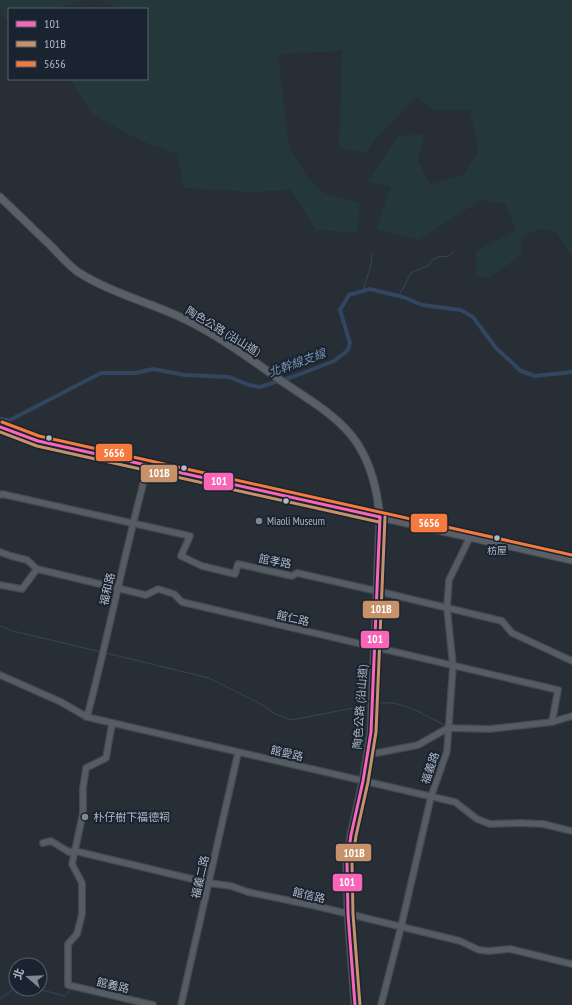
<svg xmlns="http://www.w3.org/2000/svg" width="572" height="1005" viewBox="0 0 572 1005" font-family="'PT Sans Narrow','Noto Sans TC',sans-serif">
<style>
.green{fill:#24383b}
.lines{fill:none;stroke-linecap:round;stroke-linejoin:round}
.stream{stroke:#324660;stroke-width:1}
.canal{stroke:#324660;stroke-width:4}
.minor-casing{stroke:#444a50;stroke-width:8}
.major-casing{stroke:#444a52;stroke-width:9}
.minor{stroke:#565c63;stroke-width:5.5}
.major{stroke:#595f65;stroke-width:7}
.bus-1-casing{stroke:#1a2430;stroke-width:6}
.bus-2-casing{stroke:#1a2430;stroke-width:6}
.bus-3-casing{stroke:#1a2430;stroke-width:6}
.bus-1{stroke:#fa66b7;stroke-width:3}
.bus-2{stroke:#c7916a;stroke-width:3}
.bus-3{stroke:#f6793e;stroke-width:3}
.bus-dot{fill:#afb9c7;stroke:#1a2430;stroke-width:1.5}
.poi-dot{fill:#7f8894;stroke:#1a2430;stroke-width:1.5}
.labels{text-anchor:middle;stroke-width:4;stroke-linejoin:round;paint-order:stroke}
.bus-label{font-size:10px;fill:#afb9c7;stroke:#1a2430}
.street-label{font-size:11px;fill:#afb9c7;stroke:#1a2430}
.poi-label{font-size:11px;fill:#afb9c7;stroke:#1a2430;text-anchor:start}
.water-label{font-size:12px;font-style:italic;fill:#7590b2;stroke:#1a2430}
.line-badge{stroke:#1a2430;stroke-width:1.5}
.badge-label{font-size:11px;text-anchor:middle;font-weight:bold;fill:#fff}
</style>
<rect width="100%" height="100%" fill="#272e35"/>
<g class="green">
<polygon points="0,0 84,0 56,9 9,9 9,19 4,18 0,13"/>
<polygon points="95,0 572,0 572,257 556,231 539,229 522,237 521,255 489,278 476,276 476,251 516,230 505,204 481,200 419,240 376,230 390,187 367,182 398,136 425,134 418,161 430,185 464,174 478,151 470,110 436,111 416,97 377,137 366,153 339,148 342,51 278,54 289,147 307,176 324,193 360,203 357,233 316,230 291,190 253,192 184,188 177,154 139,140 92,114 70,79 147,79 147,9 117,9 109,3"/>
</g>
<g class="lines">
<g class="stream">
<polyline points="363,291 371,264 372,253"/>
<polyline points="399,296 411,273 429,265 431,261 438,257 449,256 454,251"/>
<polyline points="0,626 13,631 101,652"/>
<polyline points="106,653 209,678 261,704 275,714 291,720 370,705"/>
<path d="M375,704C402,698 422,715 445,725"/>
<polyline points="38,989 65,996 71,989"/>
<polyline points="78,990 83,992"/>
<polyline points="0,999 16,987"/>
</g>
<polyline class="canal" points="0,419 10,420 101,373 136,373 153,369 185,375 229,377 249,385 260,387 295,376 334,361 348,350 350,343 340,310 349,295 370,289 403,297 422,305 461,310 473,317 496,348 521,371 535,376 572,372"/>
<g class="minor-casing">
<g id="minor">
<polyline points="0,495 2,494 190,536 181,556 202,566 235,574 238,564 292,576 297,573 377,591 502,621 512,633 572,661"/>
<polyline points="0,552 11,556 27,560 37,569 146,595 158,589 174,594 182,602 558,690 552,722"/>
<polyline points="0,585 22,589 37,569"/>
<polyline points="0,675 61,702 87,717 455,802 477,819 490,824 520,823 543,824 572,831"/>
<path d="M87,717C109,634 125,549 148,466"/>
<polyline points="112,724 106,758 86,768 83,788 83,813 72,864 82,883 82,914 77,934 68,944 68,985 153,1005"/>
<polyline points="377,753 418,745 448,728 490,729 552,722 572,716"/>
<polyline points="43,843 51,841 69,852 75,851 209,883 231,886 248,892 316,906 460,941 479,950 489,951 510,949 572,964"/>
<polyline points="181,1005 238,753"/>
<polyline points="381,1005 401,927 431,797 447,751 453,666 447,608 449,580 470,537"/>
</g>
</g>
<g class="major-casing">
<g id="major">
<path d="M0,197C17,213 33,229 50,245C59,254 68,265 78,272C109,292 145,301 178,316C215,333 249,358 283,382C309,400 339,416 357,443C372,466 377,491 380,517L371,732L363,781L351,835L347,863L348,914L355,1005"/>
<polyline points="0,427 38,441 572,560"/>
</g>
</g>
<use href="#minor" class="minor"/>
<use href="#major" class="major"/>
<g class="bus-1-casing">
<g id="bus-1">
<polyline points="0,427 38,441 380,517"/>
<polyline points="355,1005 348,914 347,863 351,835 363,781 371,732 380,517"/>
</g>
</g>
<g class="bus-2-casing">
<g id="bus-2">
<polyline points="0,432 37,446 379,522"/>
<polyline points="360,1005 353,914 352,863 356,836 368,782 376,732 385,517"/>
</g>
</g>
<g class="bus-3-casing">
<polyline id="bus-3" points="2,422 39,436 572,555"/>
</g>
<use href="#bus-1" class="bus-1"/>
<use href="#bus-2" class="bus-2"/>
<use href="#bus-3" class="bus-3"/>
</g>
<g class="bus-dot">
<circle cx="49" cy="438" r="3.5"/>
<circle cx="184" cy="468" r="3.5"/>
<circle cx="286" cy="501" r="3.5"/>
<circle cx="497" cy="538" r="3.5"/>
</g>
<g class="poi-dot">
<circle cx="259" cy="521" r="4"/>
<circle cx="85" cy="817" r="4"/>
</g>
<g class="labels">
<g class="bus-label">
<text x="497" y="554">枋屋</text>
</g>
<g class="street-label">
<text transform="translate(223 331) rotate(31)" y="4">陶色公路 (沿山道)</text>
<text transform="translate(275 561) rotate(10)" y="4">館孝路</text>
<text transform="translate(107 589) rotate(-77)" y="4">福和路</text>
<text transform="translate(293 618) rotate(13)" y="4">館仁路</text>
<text transform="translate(360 707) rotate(-86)" y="4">陶色公路 (沿山道)</text>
<text transform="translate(287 753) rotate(13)" y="4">館愛路</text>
<text transform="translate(430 768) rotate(-71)" y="4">福義路</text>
<text transform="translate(200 877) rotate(-77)" y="4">福義二路</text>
<text transform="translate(309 895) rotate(13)" y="4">館信路</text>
<text transform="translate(113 985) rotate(13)" y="4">館義路</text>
</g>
<g class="poi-label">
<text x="267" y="525">Miaoli Museum</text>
<text x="93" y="821">朴仔樹下福德祠</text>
</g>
<g class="water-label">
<text transform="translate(297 363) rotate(-20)" y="4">北幹線支線</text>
</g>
</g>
<g class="line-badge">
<rect x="95" y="443" width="38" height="19" rx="4" fill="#f6793e"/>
<rect x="140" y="464" width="38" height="19" rx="4" fill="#c7916a"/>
<rect x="203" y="472" width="31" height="19" rx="4" fill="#fa66b7"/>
<rect x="410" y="513" width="38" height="20" rx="4" fill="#f6793e"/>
<rect x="362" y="600" width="38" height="19" rx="4" fill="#c7916a"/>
<rect x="360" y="630" width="30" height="19" rx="4" fill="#fa66b7"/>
<rect x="335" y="843" width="37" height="19" rx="4" fill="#c7916a"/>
<rect x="332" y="873" width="31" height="19" rx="4" fill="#fa66b7"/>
</g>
<g class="badge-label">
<text x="114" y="457">5656</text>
<text x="159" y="477">101B</text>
<text x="219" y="485">101</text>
<text x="429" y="527">5656</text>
<text x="381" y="613">101B</text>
<text x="375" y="643">101</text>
<text x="354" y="857">101B</text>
<text x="347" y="886">101</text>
</g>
<rect x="8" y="8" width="140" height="72" fill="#1a2430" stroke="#56606c"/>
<rect x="16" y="21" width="20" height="6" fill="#fa66b7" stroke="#56606c"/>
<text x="44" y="28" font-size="12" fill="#afb9c7">101</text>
<rect x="16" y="41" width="20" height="6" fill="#c7916a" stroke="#56606c"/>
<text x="44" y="48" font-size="12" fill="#afb9c7">101B</text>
<rect x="16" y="61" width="20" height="6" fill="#f6793e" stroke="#56606c"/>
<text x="44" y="68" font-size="12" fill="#afb9c7">5656</text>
<g transform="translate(28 977) rotate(289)"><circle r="19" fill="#1a2430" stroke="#56606c"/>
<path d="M0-3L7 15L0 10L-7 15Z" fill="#7f8894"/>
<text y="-6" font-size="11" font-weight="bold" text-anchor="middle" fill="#afb9c7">北</text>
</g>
</svg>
